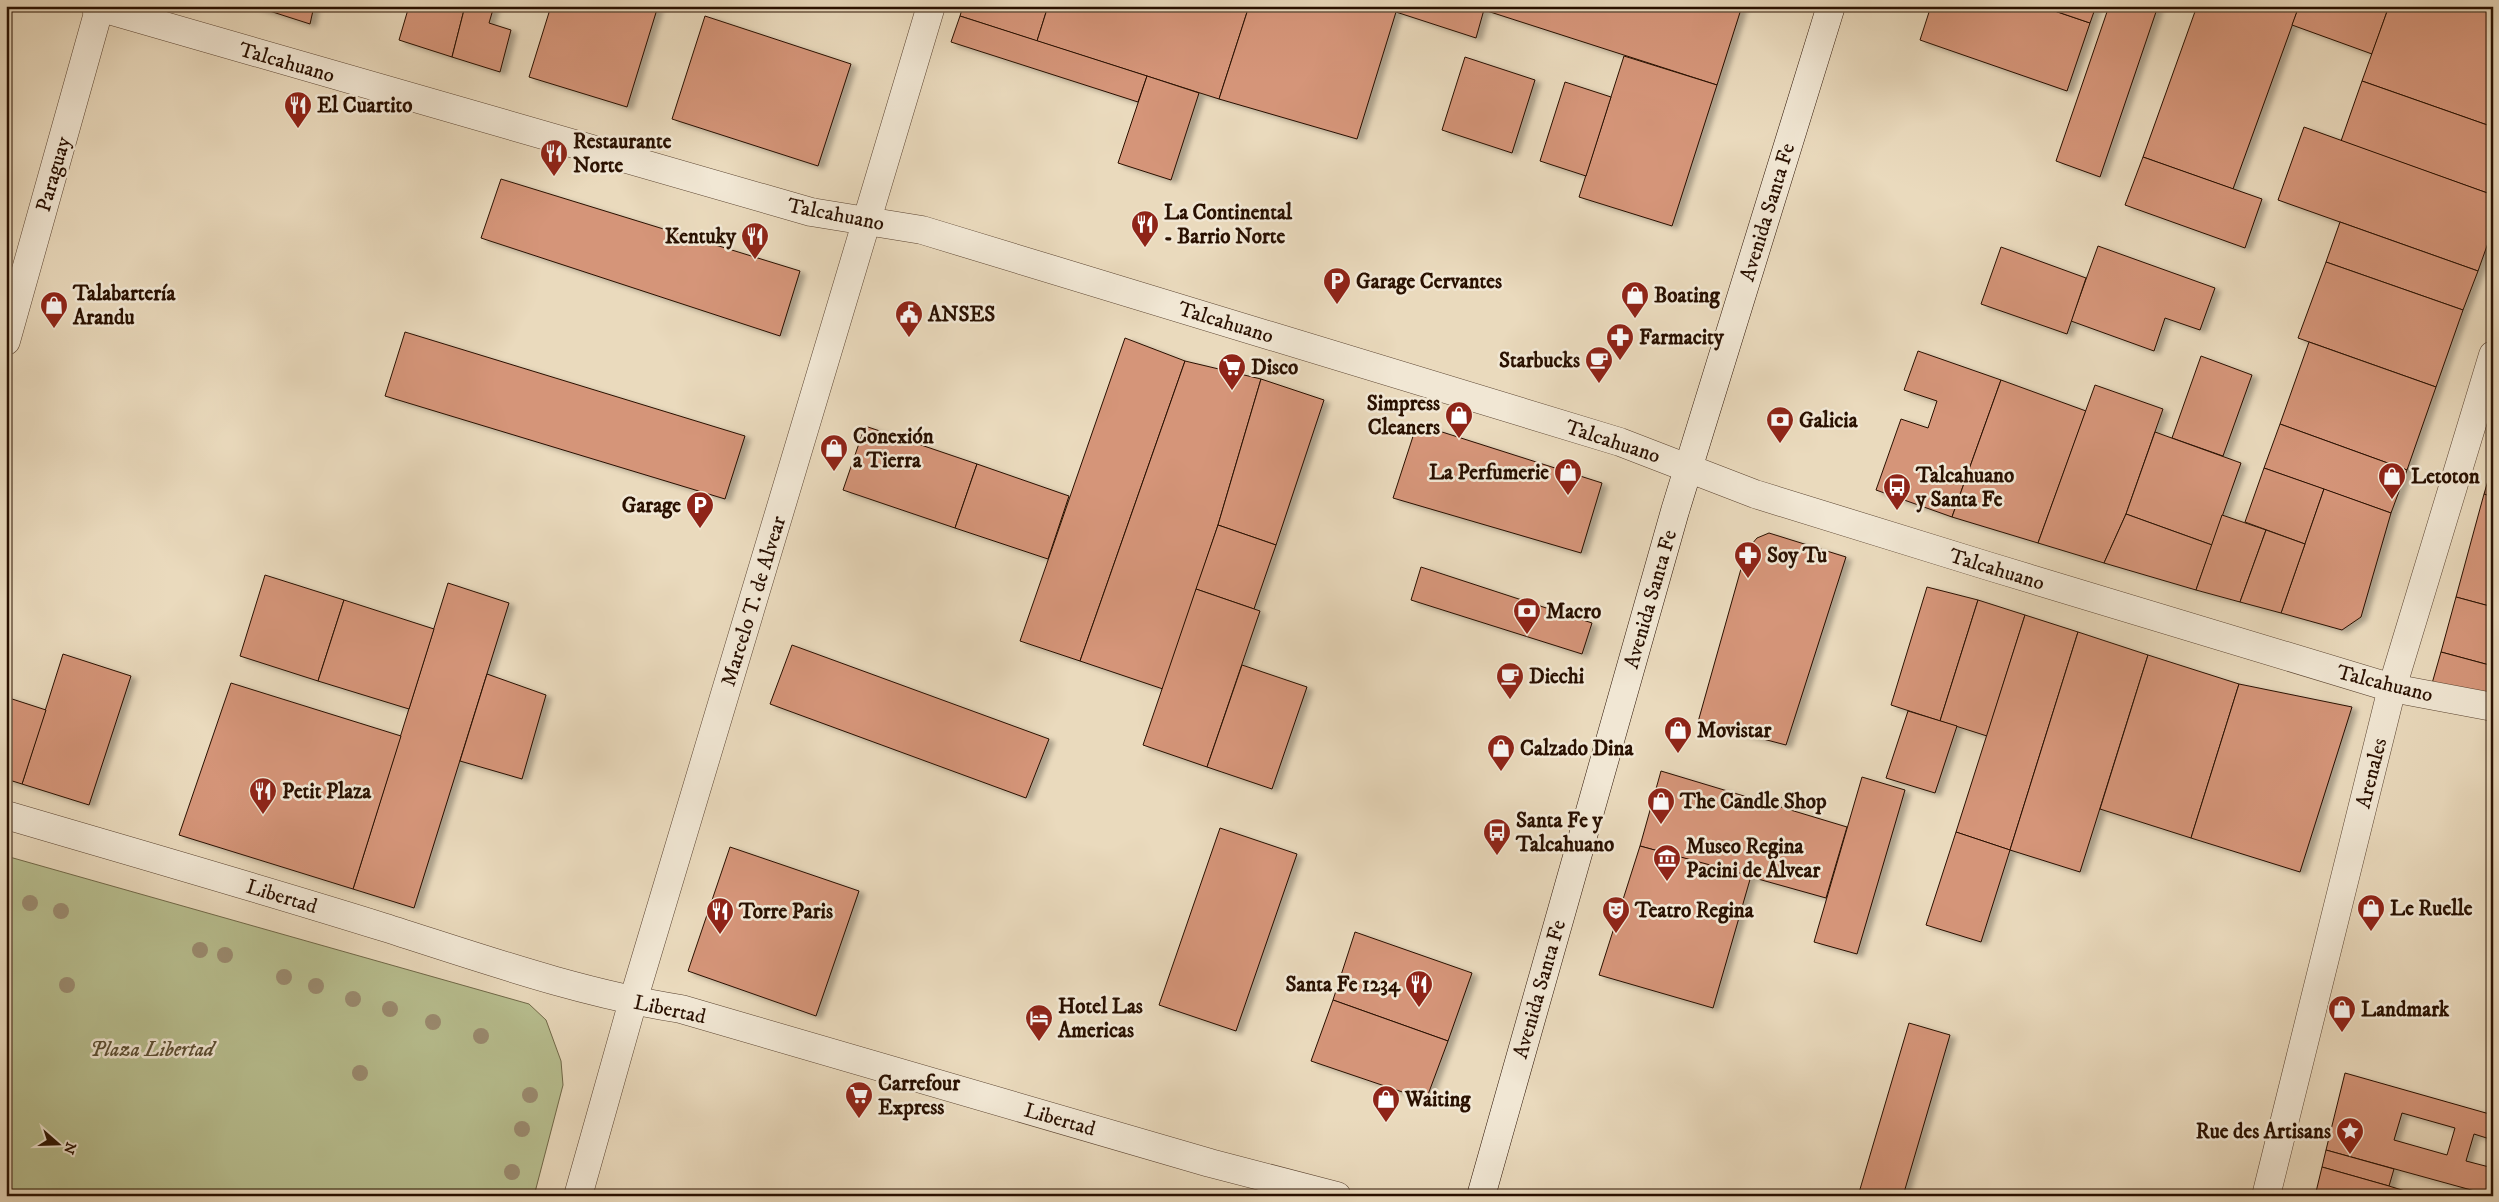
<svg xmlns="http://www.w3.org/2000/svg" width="2499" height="1202" viewBox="0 0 2499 1202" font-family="'IM FELL DW Pica',serif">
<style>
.green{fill:#b8bf90;stroke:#706848}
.building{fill:#d59579;stroke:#291000;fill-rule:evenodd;filter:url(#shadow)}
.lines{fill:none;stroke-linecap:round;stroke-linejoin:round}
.street-casing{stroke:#59422f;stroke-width:29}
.secondary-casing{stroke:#291000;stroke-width:29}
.street{stroke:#f1e7d4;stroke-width:28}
.secondary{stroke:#f1e7d4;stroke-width:28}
.tree{fill:#9b8c71}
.labels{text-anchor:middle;stroke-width:5;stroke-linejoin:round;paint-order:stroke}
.street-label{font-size:21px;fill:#291000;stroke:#f1e7d4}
.poi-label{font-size:21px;font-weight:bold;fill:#291000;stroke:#f1e7d4;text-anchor:start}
.park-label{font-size:21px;font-style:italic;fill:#5b4d32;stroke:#f1e7d4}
</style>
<defs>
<filter id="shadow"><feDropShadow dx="5.5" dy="3" stdDeviation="2.5" flood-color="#0004"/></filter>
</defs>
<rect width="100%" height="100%" fill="#eadabd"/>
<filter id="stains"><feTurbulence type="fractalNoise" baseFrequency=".004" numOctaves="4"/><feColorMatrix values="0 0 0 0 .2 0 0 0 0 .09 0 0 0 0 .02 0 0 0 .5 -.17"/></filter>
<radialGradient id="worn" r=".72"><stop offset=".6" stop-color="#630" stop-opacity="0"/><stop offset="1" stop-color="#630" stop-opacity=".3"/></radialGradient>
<polygon class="green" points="6,856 529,1004 546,1020 561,1061 563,1085 534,1196 6,1196"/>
<g class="building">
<polygon points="254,6 314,6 310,24"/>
<polygon points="409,6 465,6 452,57 399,40"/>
<polygon points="465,6 494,6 489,23 511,30 500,72 452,57"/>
<polygon points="551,6 658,6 627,107 529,77"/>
<polygon points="963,6 1048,6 1037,41 960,16"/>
<polygon points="1048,6 1249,6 1219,99 1037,41"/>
<polygon points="1249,6 1485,6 1476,38 1396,12 1357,139 1219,99"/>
<polygon points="1485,6 1742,6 1717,85 1484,10"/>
<polygon points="1931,6 2040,6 2090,23 2067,91 1920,40"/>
<polygon points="2040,6 2096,6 2090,23"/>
<polygon points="2109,6 2158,6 2100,177 2056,161"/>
<polygon points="2197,6 2281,6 2297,12 2233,189 2143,157"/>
<polygon points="2299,6 2389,6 2372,54 2292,25"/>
<polygon points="2389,6 2493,6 2493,127 2362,81"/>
<polygon points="705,16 851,64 818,166 672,119"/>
<polygon points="960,16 1147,76 1138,102 951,42"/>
<polygon points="1624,56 1717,85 1672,226 1579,197"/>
<polygon points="1465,57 1535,80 1512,153 1442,130"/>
<polygon points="1147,76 1199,93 1171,180 1118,163"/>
<polygon points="2362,81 2493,127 2493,195 2341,141"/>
<polygon points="1565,82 1611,97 1586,176 1540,161"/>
<polygon points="2304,127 2493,195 2493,229 2478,271 2278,200"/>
<polygon points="2143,157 2262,199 2245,248 2125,205"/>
<polygon points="501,179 800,271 780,336 481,238"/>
<polygon points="2340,222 2478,271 2463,310 2326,262"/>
<polygon points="2098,246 2215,288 2200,330 2165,318 2154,351 2071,321"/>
<polygon points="2001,247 2086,278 2067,334 1981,304"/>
<polygon points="2326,262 2463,310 2436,387 2298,338"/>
<polygon points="405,332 745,436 725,499 385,396"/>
<polygon points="1125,338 1185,361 1080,661 1020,641"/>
<polygon points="2309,342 2436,387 2407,470 2280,424"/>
<polygon points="1918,351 2001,380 1952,517 1876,490 1901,419 1928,428 1937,401 1904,390"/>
<polygon points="2201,356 2252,375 2223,456 2172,438"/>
<polygon points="1185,361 1261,379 1218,525 1163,689 1080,661"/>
<polygon points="1261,379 1324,400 1276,545 1218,525"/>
<polygon points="2001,380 2086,411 2038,543 1952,517"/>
<polygon points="2095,385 2163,409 2126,514 2104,563 2038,543"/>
<polygon points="1417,424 1602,483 1581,553 1393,498"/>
<polygon points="2280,424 2407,470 2391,513 2264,468"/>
<polygon points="865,426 977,464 955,528 843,490"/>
<polygon points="2155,432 2241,463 2212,545 2126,514"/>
<polygon points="977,464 1069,496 1048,559 955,528"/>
<polygon points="2493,464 2493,497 2484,494"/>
<polygon points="2264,468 2324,489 2305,544 2245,522"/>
<polygon points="2324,489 2391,513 2361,617 2342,630 2281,613"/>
<polygon points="2484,494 2493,497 2493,607 2456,597"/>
<polygon points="2126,514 2212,545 2196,590 2104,563"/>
<polygon points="2222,515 2266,530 2240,602 2196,590"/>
<polygon points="1218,525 1276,545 1254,609 1196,589"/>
<polygon points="2266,530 2305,544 2281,613 2240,602"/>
<polygon points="1769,533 1846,557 1786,745 1698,722 1746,551 1757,538"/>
<polygon points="1421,567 1592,623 1582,654 1411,600"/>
<polygon points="265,575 344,600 318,681 240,656"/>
<polygon points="448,583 509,603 414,908 353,889"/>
<polygon points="1927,587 1978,600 1940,721 1891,705"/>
<polygon points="1196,589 1260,611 1207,767 1143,745"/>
<polygon points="2456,597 2493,607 2493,666 2441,652"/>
<polygon points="344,600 434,629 409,709 318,681"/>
<polygon points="1978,600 2025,615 1987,736 1940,721"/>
<polygon points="2025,615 2078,632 2010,850 1956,832"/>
<polygon points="2078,632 2148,655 2080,872 2010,850"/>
<polygon points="792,645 1049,739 1026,798 770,704"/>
<polygon points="2441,652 2493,666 2493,704 2431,687"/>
<polygon points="63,654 131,676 89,805 22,784"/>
<polygon points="2148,655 2239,684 2191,838 2100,809"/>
<polygon points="1242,665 1307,687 1272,789 1207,767"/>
<polygon points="487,674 546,695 522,779 460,761"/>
<polygon points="231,683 401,736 353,889 179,835"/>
<polygon points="2239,684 2352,707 2300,872 2191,838"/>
<polygon points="6,697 46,710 22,784 6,779"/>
<polygon points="1908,711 1957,726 1935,793 1886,778"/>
<polygon points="1661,771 1847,827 1826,898 1640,846"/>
<polygon points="1862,777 1905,790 1857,954 1814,942"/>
<polygon points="1220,828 1297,854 1236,1031 1159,1005"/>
<polygon points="1956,832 2010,850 1981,942 1926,925"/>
<polygon points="1640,846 1751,876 1713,1008 1599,975"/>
<polygon points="730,847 859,891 816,1016 688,971"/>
<polygon points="1355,932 1472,973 1448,1041 1333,1000"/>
<polygon points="1333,1000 1448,1041 1426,1100 1311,1061"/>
<polygon points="1909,1023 1950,1035 1903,1196 1858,1196"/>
<path d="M2345,1073L2493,1115V1140L2474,1134L2466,1161L2493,1168V1196L2326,1150ZM2402,1113L2455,1128L2447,1155L2394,1140Z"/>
<polygon points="2326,1150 2394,1169 2389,1186 2322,1167"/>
<polygon points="2322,1167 2389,1186 2421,1196 2315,1196"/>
</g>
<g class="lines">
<g class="street-casing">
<g id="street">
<polyline points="95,6 811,212 922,230 1620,442 1755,494 1988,566 2392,688 2493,707"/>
<polyline points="6,341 100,6"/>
<path d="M6,815C132,852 258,888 383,927C481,958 579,993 681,1009L1210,1163L1337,1196"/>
<polyline points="578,1196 633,1001 931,6"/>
<polyline points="2266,1196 2392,688 2493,355"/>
</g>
</g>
<g class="secondary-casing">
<polyline id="secondary" points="1481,1196 1675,511 1831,6"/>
</g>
<use href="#street" class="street"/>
<use href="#secondary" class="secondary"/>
</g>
<g class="tree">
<circle cx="30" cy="903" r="8"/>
<circle cx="61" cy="911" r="8"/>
<circle cx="200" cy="950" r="8"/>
<circle cx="225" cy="955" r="8"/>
<circle cx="284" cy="977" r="8"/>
<circle cx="67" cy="985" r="8"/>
<circle cx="316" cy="986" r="8"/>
<circle cx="353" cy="999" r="8"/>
<circle cx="390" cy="1009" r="8"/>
<circle cx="433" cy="1022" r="8"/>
<circle cx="481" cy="1036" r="8"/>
<circle cx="360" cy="1073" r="8"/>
<circle cx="530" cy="1095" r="8"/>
<circle cx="522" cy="1129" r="8"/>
<circle cx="512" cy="1172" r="8"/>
</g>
<defs>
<g id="restaurant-pin" transform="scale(1.4375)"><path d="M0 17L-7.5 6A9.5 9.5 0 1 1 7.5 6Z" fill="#8f2418" stroke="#f1e7d4"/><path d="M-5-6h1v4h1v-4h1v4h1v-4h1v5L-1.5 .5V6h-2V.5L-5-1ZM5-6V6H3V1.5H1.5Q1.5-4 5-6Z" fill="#fff"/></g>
<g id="parking-pin" transform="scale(1.4375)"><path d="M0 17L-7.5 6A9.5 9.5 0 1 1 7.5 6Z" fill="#8f2418" stroke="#f1e7d4"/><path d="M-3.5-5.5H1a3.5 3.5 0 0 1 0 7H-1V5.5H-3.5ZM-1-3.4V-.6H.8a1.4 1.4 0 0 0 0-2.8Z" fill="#fff"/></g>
<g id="shop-pin" transform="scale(1.4375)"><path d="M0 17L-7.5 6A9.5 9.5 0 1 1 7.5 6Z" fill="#8f2418" stroke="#f1e7d4"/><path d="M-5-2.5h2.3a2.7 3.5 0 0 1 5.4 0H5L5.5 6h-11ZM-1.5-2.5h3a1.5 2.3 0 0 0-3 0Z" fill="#fff"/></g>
<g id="civic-pin" transform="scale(1.4375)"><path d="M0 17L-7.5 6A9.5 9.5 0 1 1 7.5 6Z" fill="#8f2418" stroke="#f1e7d4"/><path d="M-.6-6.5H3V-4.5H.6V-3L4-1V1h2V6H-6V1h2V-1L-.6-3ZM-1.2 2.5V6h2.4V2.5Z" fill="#fff"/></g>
<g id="pharmacy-pin" transform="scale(1.4375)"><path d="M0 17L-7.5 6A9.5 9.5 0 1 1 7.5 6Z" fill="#8f2418" stroke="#f1e7d4"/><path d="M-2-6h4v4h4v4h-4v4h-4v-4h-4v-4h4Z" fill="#fff"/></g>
<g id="cafe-pin" transform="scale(1.4375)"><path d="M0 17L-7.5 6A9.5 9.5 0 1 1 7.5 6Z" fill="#8f2418" stroke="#f1e7d4"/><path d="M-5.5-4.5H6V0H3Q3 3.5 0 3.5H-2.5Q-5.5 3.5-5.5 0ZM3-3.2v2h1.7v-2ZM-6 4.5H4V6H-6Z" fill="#fff"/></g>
<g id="supermarket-pin" transform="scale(1.4375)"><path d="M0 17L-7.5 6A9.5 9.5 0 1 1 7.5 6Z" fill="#8f2418" stroke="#f1e7d4"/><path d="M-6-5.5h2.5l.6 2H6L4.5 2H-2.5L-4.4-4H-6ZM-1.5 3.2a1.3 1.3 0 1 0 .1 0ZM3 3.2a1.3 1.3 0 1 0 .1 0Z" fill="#fff"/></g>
<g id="bank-pin" transform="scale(1.4375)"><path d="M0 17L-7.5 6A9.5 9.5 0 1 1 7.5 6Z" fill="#8f2418" stroke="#f1e7d4"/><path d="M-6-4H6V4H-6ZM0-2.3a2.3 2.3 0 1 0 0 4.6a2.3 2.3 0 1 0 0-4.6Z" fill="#fff"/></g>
<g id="bus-pin" transform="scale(1.4375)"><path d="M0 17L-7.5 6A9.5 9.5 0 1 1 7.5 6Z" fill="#8f2418" stroke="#f1e7d4"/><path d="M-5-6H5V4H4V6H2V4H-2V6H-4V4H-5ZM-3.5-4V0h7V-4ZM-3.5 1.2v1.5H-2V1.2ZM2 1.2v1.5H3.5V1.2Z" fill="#fff"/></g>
<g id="museum-pin" transform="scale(1.4375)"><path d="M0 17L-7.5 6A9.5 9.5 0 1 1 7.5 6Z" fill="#8f2418" stroke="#f1e7d4"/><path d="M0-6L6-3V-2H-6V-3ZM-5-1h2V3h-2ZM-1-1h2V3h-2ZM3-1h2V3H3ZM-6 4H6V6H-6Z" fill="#fff"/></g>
<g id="theatre-pin" transform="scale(1.4375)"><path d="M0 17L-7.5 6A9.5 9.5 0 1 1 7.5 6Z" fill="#8f2418" stroke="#f1e7d4"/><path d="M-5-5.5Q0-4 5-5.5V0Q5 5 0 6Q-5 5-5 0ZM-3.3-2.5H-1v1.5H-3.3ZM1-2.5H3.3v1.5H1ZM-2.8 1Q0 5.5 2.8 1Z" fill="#fff"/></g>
<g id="hotel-pin" transform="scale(1.4375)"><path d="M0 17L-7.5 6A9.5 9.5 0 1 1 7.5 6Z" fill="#8f2418" stroke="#f1e7d4"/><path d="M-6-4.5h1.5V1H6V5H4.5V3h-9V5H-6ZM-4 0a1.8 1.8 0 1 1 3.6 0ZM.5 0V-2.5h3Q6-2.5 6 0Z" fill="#fff"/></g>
<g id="sight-pin" transform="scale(1.4375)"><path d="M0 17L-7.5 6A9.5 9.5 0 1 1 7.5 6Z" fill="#8f2418" stroke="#f1e7d4"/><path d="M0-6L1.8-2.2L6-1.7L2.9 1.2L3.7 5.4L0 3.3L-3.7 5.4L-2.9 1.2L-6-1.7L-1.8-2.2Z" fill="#fff"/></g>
</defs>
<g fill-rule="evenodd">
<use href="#restaurant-pin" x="298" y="105"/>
<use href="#restaurant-pin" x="554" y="153"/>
<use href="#restaurant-pin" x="1145" y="224"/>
<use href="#restaurant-pin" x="755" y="236"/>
<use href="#parking-pin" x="1337" y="281"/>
<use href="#shop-pin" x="1635" y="295"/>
<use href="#shop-pin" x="54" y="305"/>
<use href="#civic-pin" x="909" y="314"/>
<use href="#pharmacy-pin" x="1620" y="337"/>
<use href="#cafe-pin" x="1599" y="360"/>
<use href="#supermarket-pin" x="1232" y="367"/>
<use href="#shop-pin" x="1459" y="415"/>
<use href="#bank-pin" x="1780" y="420"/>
<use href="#shop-pin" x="834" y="448"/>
<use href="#shop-pin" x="1568" y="472"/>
<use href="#shop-pin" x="2392" y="476"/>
<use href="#bus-pin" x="1897" y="487"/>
<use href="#parking-pin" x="700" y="505"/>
<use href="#pharmacy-pin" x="1748" y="555"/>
<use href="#bank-pin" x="1527" y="611"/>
<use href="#cafe-pin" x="1510" y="676"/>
<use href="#shop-pin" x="1678" y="730"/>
<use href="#shop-pin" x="1501" y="748"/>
<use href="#restaurant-pin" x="263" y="791"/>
<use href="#shop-pin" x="1661" y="801"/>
<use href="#bus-pin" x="1497" y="832"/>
<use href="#museum-pin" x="1667" y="858"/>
<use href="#shop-pin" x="2371" y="908"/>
<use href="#theatre-pin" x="1616" y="910"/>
<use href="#restaurant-pin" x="720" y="911"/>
<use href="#restaurant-pin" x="1419" y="984"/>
<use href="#shop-pin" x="2342" y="1009"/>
<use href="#hotel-pin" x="1039" y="1018"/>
<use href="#supermarket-pin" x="859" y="1095"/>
<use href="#shop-pin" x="1386" y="1099"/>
<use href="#sight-pin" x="2350" y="1131"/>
</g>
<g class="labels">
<g class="street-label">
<text transform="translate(287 62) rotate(16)" y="7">Talcahuano</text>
<text transform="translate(53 174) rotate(-74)" y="7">Paraguay</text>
<text transform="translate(1767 212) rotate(-73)" y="7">Avenida Santa Fe</text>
<text transform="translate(836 214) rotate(11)" y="7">Talcahuano</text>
<text transform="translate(1226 322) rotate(17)" y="7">Talcahuano</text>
<text transform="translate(1613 441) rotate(18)" y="7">Talcahuano</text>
<text transform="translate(1997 569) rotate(17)" y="7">Talcahuano</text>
<text transform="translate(1650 599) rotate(-74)" y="7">Avenida Santa Fe</text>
<text transform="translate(753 601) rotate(-73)" y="7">Marcelo T. de Alvear</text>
<text transform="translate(2385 683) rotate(14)" y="7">Talcahuano</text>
<text transform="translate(2371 773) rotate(-76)" y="7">Arenales</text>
<text transform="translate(282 896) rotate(17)" y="7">Libertad</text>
<text transform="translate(1539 989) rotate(-74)" y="7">Avenida Santa Fe</text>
<text transform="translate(670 1009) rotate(12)" y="7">Libertad</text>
<text transform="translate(1060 1119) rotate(16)" y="7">Libertad</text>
</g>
<g class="poi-label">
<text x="317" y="112">El Cuartito</text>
<text x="573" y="148">Restaurante<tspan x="573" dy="24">Norte</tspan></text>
<text x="1164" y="219">La Continental<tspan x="1164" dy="24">- Barrio Norte</tspan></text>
<text x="736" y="243" text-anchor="end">Kentuky</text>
<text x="1356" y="288">Garage Cervantes</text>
<text x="73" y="300">Talabartería<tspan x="73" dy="24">Arandu</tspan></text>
<text x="1654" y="302">Boating</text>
<text x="928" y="321">ANSES</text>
<text x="1639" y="344">Farmacity</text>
<text x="1580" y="367" text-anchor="end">Starbucks</text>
<text x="1251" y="374">Disco</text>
<text x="1440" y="410" text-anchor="end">Simpress<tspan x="1440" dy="24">Cleaners</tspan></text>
<text x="1799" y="427">Galicia</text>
<text x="853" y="443">Conexión<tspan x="853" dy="24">a Tierra</tspan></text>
<text x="1549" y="479" text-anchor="end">La Perfumerie</text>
<text x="1916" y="482">Talcahuano<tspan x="1916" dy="24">y Santa Fe</tspan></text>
<text x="2411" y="483">Letoton</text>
<text x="681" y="512" text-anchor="end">Garage</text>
<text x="1767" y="562">Soy Tu</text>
<text x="1546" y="618">Macro</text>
<text x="1529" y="683">Diechi</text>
<text x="1697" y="737">Movistar</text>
<text x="1520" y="755">Calzado Dina</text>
<text x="282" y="798">Petit Plaza</text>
<text x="1680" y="808">The Candle Shop</text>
<text x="1516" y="827">Santa Fe y<tspan x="1516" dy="24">Talcahuano</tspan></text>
<text x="1686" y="853">Museo Regina<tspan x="1686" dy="24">Pacini de Alvear</tspan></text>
<text x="2390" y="915">Le Ruelle</text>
<text x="1635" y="917">Teatro Regina</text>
<text x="739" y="918">Torre Paris</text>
<text x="1400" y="991" text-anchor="end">Santa Fe 1234</text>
<text x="1058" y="1013">Hotel Las<tspan x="1058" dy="24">Americas</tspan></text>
<text x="2361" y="1016">Landmark</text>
<text x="878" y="1090">Carrefour<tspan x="878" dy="24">Express</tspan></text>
<text x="1405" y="1106">Waiting</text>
<text x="2331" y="1138" text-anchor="end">Rue des Artisans</text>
</g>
<g class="park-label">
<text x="152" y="1056">Plaza Libertad</text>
</g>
</g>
<rect width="2499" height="1202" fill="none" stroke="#eadabd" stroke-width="25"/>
<rect x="8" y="8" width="2484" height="1187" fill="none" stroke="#291000" stroke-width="2.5"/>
<rect x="12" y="12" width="2474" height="1177" fill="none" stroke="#291000"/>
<g transform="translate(58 1144) rotate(110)" stroke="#f1e7d4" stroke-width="4" paint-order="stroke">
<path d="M0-4L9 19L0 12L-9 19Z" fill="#291000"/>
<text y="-8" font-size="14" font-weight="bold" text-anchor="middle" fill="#291000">N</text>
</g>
<rect width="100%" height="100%" filter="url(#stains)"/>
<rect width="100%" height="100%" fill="url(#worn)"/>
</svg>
